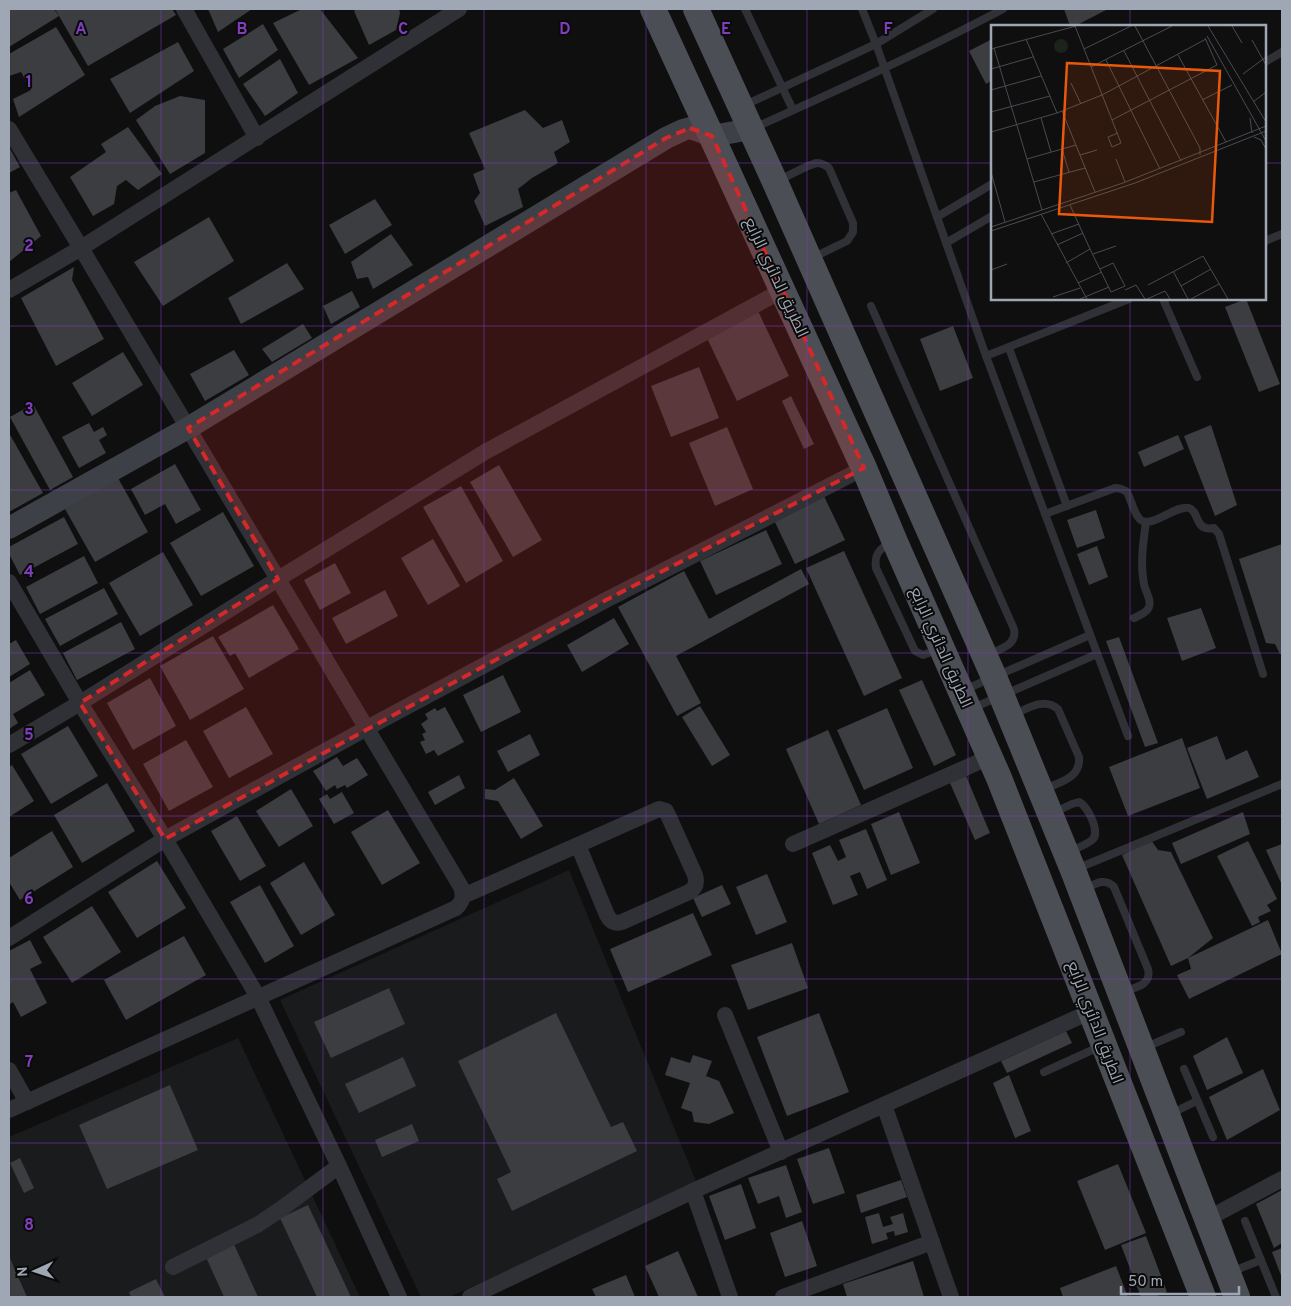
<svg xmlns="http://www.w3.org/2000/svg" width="1291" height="1306" viewBox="0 0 1291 1306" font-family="Overpass,Cairo,sans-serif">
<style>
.built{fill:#1a1b1d}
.building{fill:#3b3d41}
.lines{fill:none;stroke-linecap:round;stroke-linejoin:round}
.lane{stroke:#303136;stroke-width:8}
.street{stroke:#303136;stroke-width:16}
.secondary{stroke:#3d4046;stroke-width:22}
.primary{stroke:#4b4e55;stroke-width:26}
.marked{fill:#d62828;fill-opacity:0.2;stroke:#d62828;stroke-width:4;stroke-dasharray:10 6;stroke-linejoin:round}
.grid{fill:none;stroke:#803ebd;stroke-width:1;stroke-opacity:0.55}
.labels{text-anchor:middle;stroke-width:4;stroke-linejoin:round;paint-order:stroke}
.street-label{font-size:16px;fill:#9ea7b3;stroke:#0a0a0b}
.inset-road{fill:none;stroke:#484c51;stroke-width:1}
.view{fill:#e8590c;fill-opacity:0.15;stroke:#e8590c;stroke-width:2.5}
.inset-edge{fill:none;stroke:#9ea7b3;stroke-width:2.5}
.grid-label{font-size:16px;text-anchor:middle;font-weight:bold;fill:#803ebd;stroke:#0a0a0b;stroke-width:4;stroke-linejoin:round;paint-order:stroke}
</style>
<rect width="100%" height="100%" fill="#0f0f10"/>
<g class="built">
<polygon points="569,870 698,1186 449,1297 421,1297 280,1000"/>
<polygon points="238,1038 360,1297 9,1297 9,1137"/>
</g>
<g class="building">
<polygon points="9,9 54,9 59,16 9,47"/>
<polygon points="55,9 172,9 176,15 88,66"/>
<polygon points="208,9 252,9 218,32"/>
<polygon points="302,9 320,9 358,58 309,85 273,23"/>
<polygon points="357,9 399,9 400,13 396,30 369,45 354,11"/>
<polygon points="1064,9 1108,9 1075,26 1070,26"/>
<polygon points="263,24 278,50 239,78 223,49"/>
<polygon points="56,27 85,75 19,117 13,99 31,90 21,72 9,76 9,54"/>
<polygon points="992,39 992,80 986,84 969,51"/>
<polygon points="178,42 194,71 130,113 110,79"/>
<polygon points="280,59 298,93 265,116 243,84"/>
<polygon points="180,96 205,100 205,153 170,174 136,120 155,106"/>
<polygon points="525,110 543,128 562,120 570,142 554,152 558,163 532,178 518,189 523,207 485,226 474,201 480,193 473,174 485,169 469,133"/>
<polygon points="128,127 162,174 138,190 126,180 117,186 114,204 93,216 70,177 106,152 101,144"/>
<polygon points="9,147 20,167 9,173"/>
<polygon points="16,190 41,236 9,262 9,193"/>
<polygon points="375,199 392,225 345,254 329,225"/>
<polygon points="209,217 234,261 163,306 134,262"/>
<polygon points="391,234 413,265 373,289 368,277 357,279 351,262"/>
<polygon points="287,263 304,289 241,324 228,298"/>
<polygon points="74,267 72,280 104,339 56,366 21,298"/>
<polygon points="352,291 360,307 331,324 323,306"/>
<polygon points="1246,299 1280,384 1259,392 1225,307"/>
<polygon points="758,311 789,376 737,401 706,336"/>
<polygon points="303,324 312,338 272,362 262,349"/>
<polygon points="953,326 973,378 940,391 920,339"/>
<polygon points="234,350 249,375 205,401 190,374"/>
<polygon points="123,352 143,385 92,416 72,383"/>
<polygon points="699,367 719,418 671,437 651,386"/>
<polygon points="791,396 814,444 804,449 782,401"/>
<polygon points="33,404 73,477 50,490 10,417"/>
<polygon points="89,423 94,432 103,427 107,435 99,440 106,453 79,468 62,437"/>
<polygon points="1211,425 1237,505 1215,516 1184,436"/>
<polygon points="727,427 753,489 715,506 689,443"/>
<polygon points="9,433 43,493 9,512"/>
<polygon points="1178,435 1184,449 1144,467 1138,452"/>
<polygon points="175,464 201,510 176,524 165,504 145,515 131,489"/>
<polygon points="499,465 542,540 513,557 470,482"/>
<polygon points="118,478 148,532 95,562 65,509"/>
<polygon points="461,486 503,561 466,583 423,507"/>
<polygon points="822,492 845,540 795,564 772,516"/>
<polygon points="1096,510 1105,538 1077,548 1067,520"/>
<polygon points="223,512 254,566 201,596 170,543"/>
<polygon points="64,517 78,544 20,575 9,554 9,547"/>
<polygon points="766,530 782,564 716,595 700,561"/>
<polygon points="433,539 460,586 428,605 401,558"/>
<polygon points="1282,544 1282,654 1280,654 1275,644 1266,643 1239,559"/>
<polygon points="1097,546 1108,577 1089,585 1077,554"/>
<polygon points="844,551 902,678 864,696 806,568"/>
<polygon points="163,552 193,605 140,636 109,583"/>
<polygon points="84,556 98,583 40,614 26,587"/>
<polygon points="335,563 351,593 320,610 304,580"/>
<polygon points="801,569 809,584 676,656 701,703 677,716 618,607 684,571 709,619"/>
<polygon points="104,588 118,614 60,646 45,619"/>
<polygon points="385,590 398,616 346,644 332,618"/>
<polygon points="273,605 299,649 249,678 235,653 230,656 218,637"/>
<polygon points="1201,608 1216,648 1182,661 1167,618"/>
<polygon points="614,618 629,644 582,672 567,645"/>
<polygon points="121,622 135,649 77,680 63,653"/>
<polygon points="213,636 244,689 190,720 160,666"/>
<polygon points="1119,637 1158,743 1145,747 1106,641"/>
<polygon points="16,640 30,664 9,677 9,644"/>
<polygon points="30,670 45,695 13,714 18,723 9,729 9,683"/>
<polygon points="503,675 521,712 481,732 463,695"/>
<polygon points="150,678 176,726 133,750 107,703"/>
<polygon points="922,680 956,755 934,766 899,690"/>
<polygon points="700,706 730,755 712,766 682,717"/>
<polygon points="246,707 273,754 229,778 203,731"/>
<polygon points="445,707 464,742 438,756 434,750 426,754 420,742 425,740 422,734 426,732 421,724 428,719 425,714 435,708 437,711"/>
<polygon points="887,708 913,768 864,790 837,730"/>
<polygon points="68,726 98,776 51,804 21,754"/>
<polygon points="828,730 861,805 819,824 786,749"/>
<polygon points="530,734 540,755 508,772 497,751"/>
<polygon points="1217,736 1226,760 1247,750 1259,777 1207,799 1187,748"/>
<polygon points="1182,738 1200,788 1128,816 1109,767"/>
<polygon points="186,740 213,787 169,811 143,764"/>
<polygon points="337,757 343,766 357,758 368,775 347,788 345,785 337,789 335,785 326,791 313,771"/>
<polygon points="12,765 34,801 9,817 9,767"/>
<polygon points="459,775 465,788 435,805 428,792"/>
<polygon points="966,776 990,833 975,840 950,783"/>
<polygon points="514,778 543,826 521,839 498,801 485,799 485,789 495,790"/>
<polygon points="107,783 135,831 82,863 54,815"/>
<polygon points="291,789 313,826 279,847 256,811"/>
<polygon points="342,792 354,813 334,824 319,799 327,794 330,799"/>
<polygon points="388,810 420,863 382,885 351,832"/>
<polygon points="899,812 920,863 891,875 871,824"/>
<polygon points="1243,812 1250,834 1181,864 1172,843"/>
<polygon points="237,816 266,866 240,881 211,831"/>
<polygon points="866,829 887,880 867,889 860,872 850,876 858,895 833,905 812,853 830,845 838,861 846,857 839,840"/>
<polygon points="52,831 73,867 20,900 9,882 9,858"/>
<polygon points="1151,840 1158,850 1171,852 1213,938 1188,958 1171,966 1122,855"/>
<polygon points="1248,841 1277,899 1267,905 1271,911 1258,917 1260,922 1252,926 1217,856"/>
<polygon points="1282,844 1282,885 1266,850"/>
<polygon points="157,861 186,908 137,938 108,892"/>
<polygon points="304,862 335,915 301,935 270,883"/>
<polygon points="767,874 787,922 756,935 736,887"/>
<polygon points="260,885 294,946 265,963 230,902"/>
<polygon points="722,885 731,904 702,917 693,898"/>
<polygon points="92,906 121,952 72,983 43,937"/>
<polygon points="693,913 712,955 628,992 610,949"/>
<polygon points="1268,920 1282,954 1189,999 1177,975 1191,969 1188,958"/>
<polygon points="184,936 206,975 126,1020 104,980"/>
<polygon points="30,940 42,963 30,969 47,1003 21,1017 13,1002 9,1005 9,951"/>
<polygon points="792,943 808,988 748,1010 731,965"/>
<polygon points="389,988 405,1024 331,1058 314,1022"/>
<polygon points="556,1013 611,1127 623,1122 637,1151 512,1211 497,1179 511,1172 458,1061"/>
<polygon points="819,1013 849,1092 787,1116 757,1037"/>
<polygon points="1066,1031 1072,1043 1007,1073 1001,1061"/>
<polygon points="1227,1037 1243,1073 1207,1090 1193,1056"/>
<polygon points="693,1055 712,1061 706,1076 719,1081 734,1113 709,1124 694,1122 692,1112 681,1108 690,1083 665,1075 671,1057 690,1063"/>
<polygon points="403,1057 416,1086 359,1113 345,1084"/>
<polygon points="1263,1069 1280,1110 1227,1140 1209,1097"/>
<polygon points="1009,1075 1031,1131 1015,1138 993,1083"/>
<polygon points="170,1085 198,1150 107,1189 79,1125"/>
<polygon points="412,1124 419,1141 382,1157 375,1140"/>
<polygon points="829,1148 845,1193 813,1204 797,1159"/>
<polygon points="20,1158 34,1188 24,1193 10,1163"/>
<polygon points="1118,1164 1146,1233 1105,1250 1077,1181"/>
<polygon points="786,1165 802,1212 786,1218 779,1196 758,1204 748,1178"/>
<polygon points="901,1180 907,1197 861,1213 856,1195"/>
<polygon points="741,1184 756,1228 725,1240 709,1196"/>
<polygon points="1282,1190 1282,1243 1274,1248 1256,1204"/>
<polygon points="308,1205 351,1297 317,1297 280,1218"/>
<polygon points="879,1213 883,1227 893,1224 890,1217 903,1213 908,1232 895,1236 894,1231 886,1233 888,1239 872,1244 865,1217"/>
<polygon points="802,1221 817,1266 785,1277 770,1233"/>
<polygon points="1146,1236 1167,1292 1155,1297 1141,1297 1121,1245"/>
<polygon points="233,1242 258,1297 224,1297 205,1255"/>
<polygon points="1282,1248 1282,1278 1272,1252"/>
<polygon points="678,1251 698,1297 659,1297 645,1266"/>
<polygon points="9,1256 27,1297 9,1297"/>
<polygon points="913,1261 924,1297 847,1297 843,1284"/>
<polygon points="1116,1266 1128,1297 1063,1297 1060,1288"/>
<polygon points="626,1275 635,1297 596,1297 592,1289"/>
<polygon points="156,1279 165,1297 131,1297 129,1292"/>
</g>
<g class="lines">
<g class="lane">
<polyline points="745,9 793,110"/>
<polyline points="862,9 876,44 986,356 1128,736"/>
<polyline points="1265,62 1282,52"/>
<polyline points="745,105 876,44 933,9"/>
<path d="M754,128C838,90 922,52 1003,9"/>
<path d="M778,181C788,176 807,165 817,163C822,163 825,165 829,168L853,223V232L847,241L812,258"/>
<polyline points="937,217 992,184"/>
<polyline points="1265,241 1282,234"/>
<polyline points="946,243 992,216"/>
<polyline points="1163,299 1197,377"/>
<path d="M871,306L1014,629C1017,645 1001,649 989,654"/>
<polyline points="1009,348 1067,506"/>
<polyline points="986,356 1129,299"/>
<path d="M1045,514L1115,488C1120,488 1123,489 1127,492C1131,500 1133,510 1138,517C1148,533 1175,504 1189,508C1198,511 1196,526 1206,528C1209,529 1212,528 1214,528L1219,534L1263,674"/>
<path d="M891,543C879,548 874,555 876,568L915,651L923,655L937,650"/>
<path d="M1134,618C1139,615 1147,613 1149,607C1152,600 1145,591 1144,584C1140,564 1143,543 1146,522"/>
<polyline points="964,690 1090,635"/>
<polyline points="973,708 1097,654"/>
<path d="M1013,715C1028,708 1044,697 1058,709L1079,757C1081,778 1060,782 1045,789"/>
<path d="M1055,812L1072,804L1079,802C1088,806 1101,833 1092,840C1086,845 1077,848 1070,851"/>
<polyline points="1076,869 1282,784"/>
<path d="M1085,889C1095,884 1105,877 1114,887L1148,969C1152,985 1136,987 1125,991"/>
<polyline points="1146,1047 1181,1032"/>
<polyline points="1184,1069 1213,1137"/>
<polyline points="1044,1072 1101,1046"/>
<polyline points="1170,1114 1197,1101"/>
<polyline points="1245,1221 1276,1297"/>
<polyline points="1231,1272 1261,1260"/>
</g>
<g class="street">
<polyline points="184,9 257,138"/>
<path d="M9,129L81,248L461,887C464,896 463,902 456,908L9,1110"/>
<polyline points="9,290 81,248 459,9"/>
<polyline points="9,582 80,703 165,839 258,997 339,1166 399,1297"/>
<polyline points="9,745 80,703 278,579 485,452 783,290"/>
<polyline points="793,844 990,757"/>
<path d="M463,896L659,809L666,811L668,815L695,875C697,882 696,888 689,892L622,922C614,924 610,921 607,915L578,845"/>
<polyline points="9,938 165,839 367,728 606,600 864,468"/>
<polyline points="725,1015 781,1152"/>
<polyline points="9,1070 27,1102"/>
<polyline points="884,1105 951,1297"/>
<polyline points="693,1191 730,1297"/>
<polyline points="1207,1219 1282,1179"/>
<polyline points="173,1267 257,1225 281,1209 339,1166"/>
<polyline points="470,1297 693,1191 1092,1011"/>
<polyline points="783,1297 932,1242"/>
</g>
<polyline class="secondary" points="9,528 188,428 666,138 683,130 690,128 712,136 751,129"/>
<g class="primary">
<polyline points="653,9 864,468 895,542 999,778 1203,1297"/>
<polyline points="696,9 775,182 994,677 1073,870 1237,1297"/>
</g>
</g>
<path class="marked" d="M690,128L712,136L864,468L606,600L165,839L80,703L278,579L188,428L666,138Z"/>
<path class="grid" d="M161,9V1297M323,9V1297M484,9V1297M646,9V1297M807,9V1297M968,9V1297M1130,9V26M9,163H992M1265,163H1282M1130,299V1297M9,326H1282M9,490H1282M9,653H1282M9,816H1282M9,979H1282M9,1143H1282"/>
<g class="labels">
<g class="street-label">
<text transform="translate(777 277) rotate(65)" y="6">الطريق الدائري الرابع</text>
<text transform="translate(942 647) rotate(66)" y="6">الطريق الدائري الرابع</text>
<text transform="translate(1096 1022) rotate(69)" y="6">الطريق الدائري الرابع</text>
</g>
</g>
<g transform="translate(991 25)">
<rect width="275" height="275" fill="#0f0f10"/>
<path d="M63 21a7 7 0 1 1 14 0a7 7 0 1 1-14 0Z" fill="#1b231b"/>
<path class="inset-road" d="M84,1L121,95L226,40L214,13M144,1L209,123V130M217,1L275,97M241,1L251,18M216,11L275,116M35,14L66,88M261,15L275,40M3,23L51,185M0,24L85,1M93,24L140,1M133,26L190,136M187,30L235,117M115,35L169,144M100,42L181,1M0,44L42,32M252,49L275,32M80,58L90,79M0,65L50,51M211,75L241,60M262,77L275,67M71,86L104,167M0,87L59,71M50,93L60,127M259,93L261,108M121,95L130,118L121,122L117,112L127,108M0,107L66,88L111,70L215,14M263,112L270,115L275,124M71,124L78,147M89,130L106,125M36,134L85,120M125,134L134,157M0,147L14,197M43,157L94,143M79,180L99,224L120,267L134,261L122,238L109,244M50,189L96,274M0,202L132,158L275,101M0,206L144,158L275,106M60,209L88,199M66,220L92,208M102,229L125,221M75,238L99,224M0,245L16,239M182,246L197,274M87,258L111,247M157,260L212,231L237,274M190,261L220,244M134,265L145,260L154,274M62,272L89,263M89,274L118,262M156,274L174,266L179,274M200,274L228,259"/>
<path class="view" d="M76,38L229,46L221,197L68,189Z"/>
<rect width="275" height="275" class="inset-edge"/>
</g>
<g class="grid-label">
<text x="81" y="34">A</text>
<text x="242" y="34">B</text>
<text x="403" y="34">C</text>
<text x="565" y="34">D</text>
<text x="726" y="34">E</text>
<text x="888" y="34">F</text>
<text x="29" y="87">1</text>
<text x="29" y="251">2</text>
<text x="29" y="414">3</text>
<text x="29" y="577">4</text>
<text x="29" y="740">5</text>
<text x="29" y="904">6</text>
<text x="29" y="1067">7</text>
<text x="29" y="1230">8</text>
</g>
<rect width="1291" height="1306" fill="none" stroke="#9ea7b3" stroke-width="20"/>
<g transform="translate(35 1271) rotate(267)" stroke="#0a0a0b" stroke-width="4" paint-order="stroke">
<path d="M0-4L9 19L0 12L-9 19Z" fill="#9ea7b3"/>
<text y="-8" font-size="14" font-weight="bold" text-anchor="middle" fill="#9ea7b3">N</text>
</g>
<path d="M1121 1286v8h118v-8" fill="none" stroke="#9ea7b3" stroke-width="2.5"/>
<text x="1128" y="1286" font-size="15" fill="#9ea7b3" stroke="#0a0a0b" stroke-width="4" paint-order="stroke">50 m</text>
</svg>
